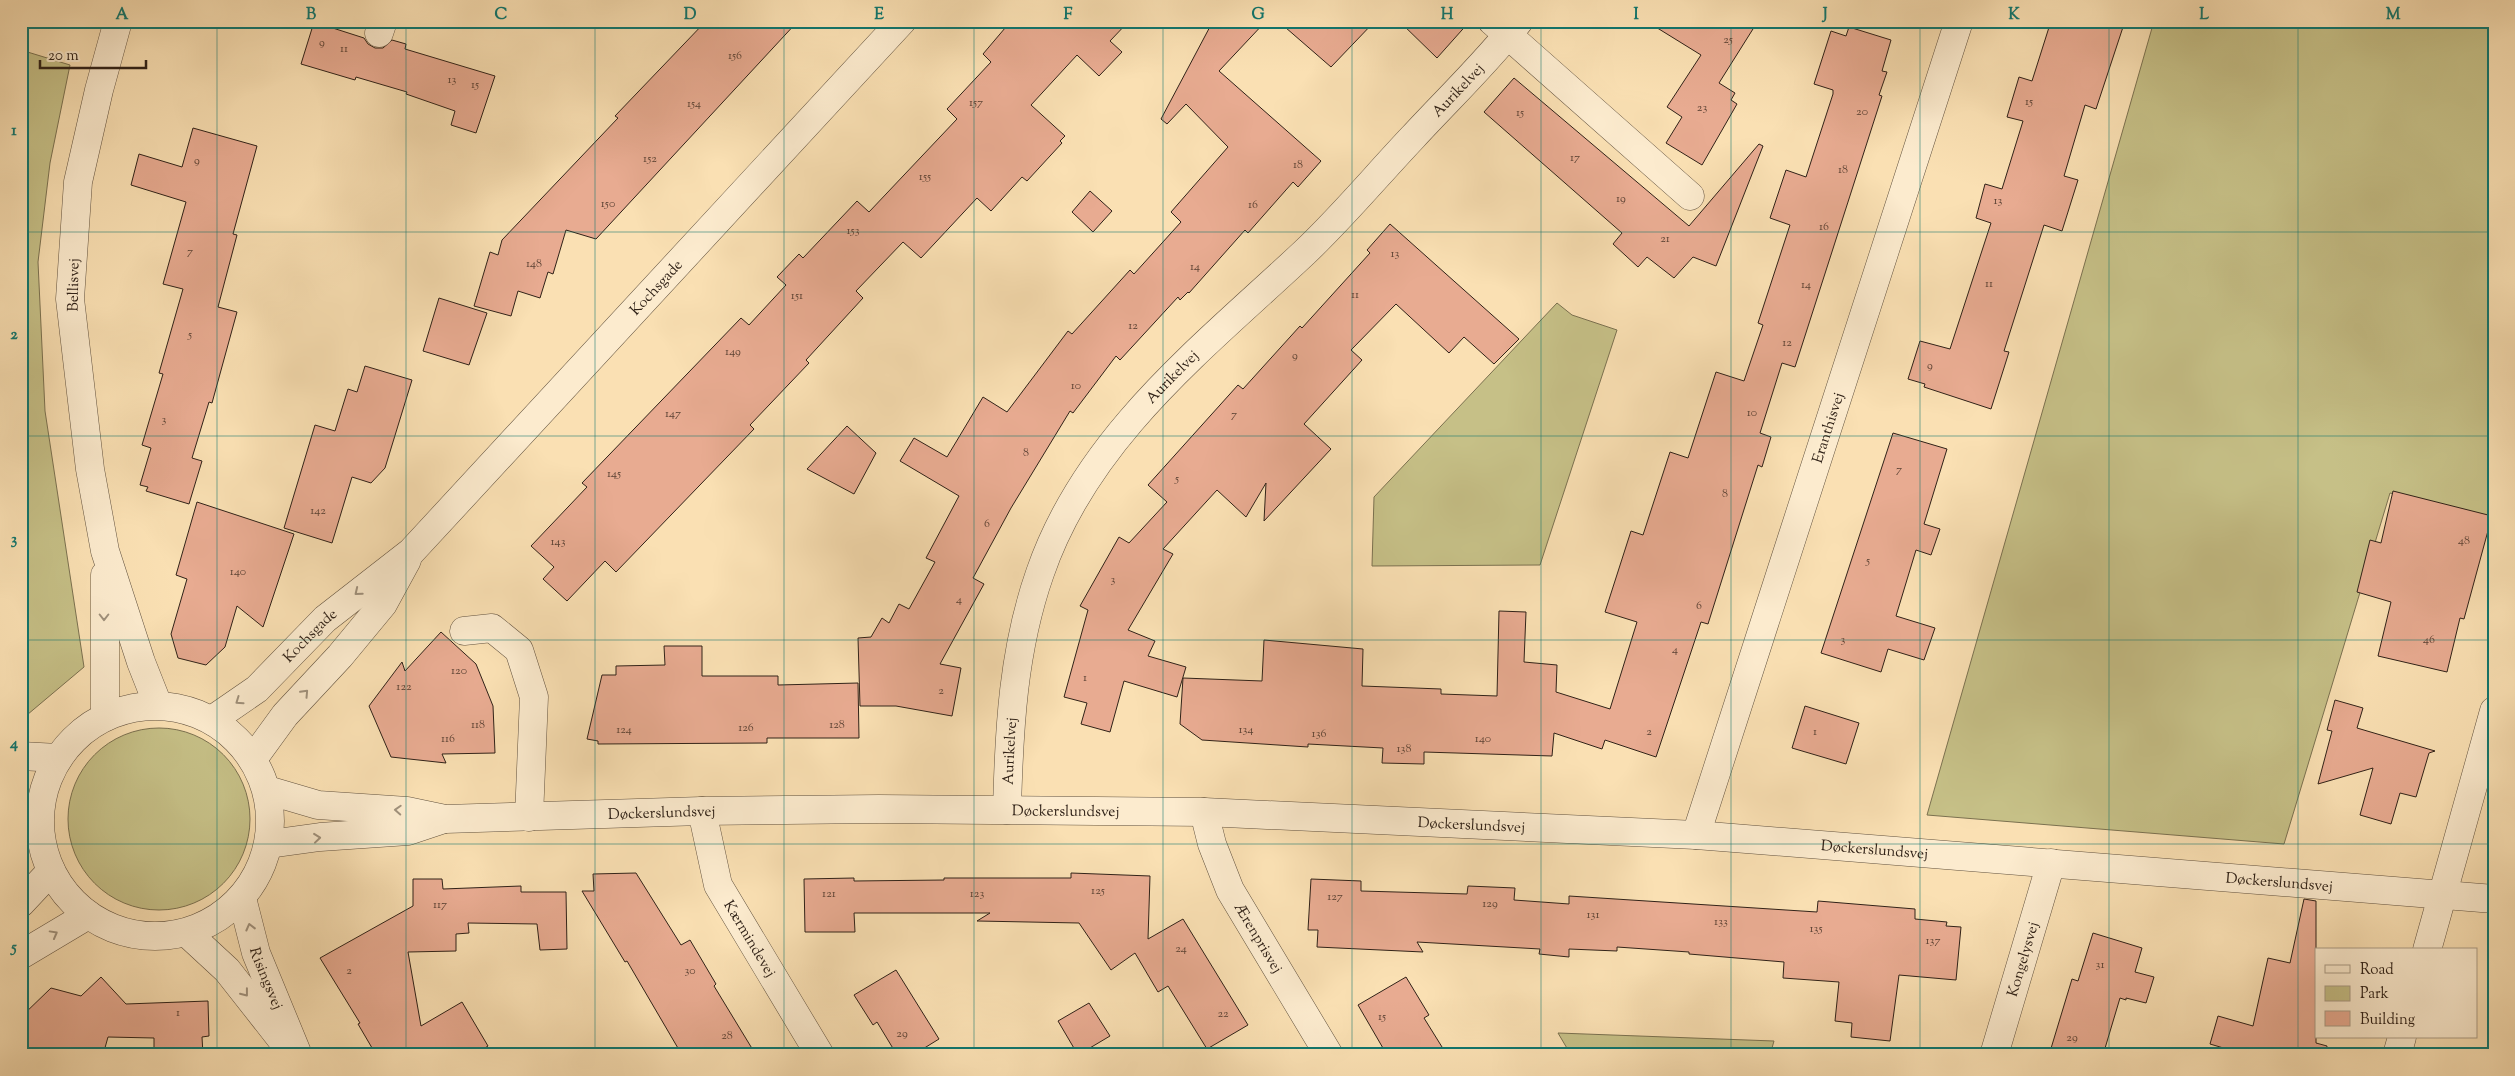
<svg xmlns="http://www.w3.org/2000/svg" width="2515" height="1076" viewBox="0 0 2515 1076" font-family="'Sorts Mill Goudy',serif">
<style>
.green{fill:#c6c087;stroke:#7b7150}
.building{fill:#e8ab91;stroke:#302218}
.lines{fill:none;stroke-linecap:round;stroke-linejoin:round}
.minor-casing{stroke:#62523f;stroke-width:29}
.minor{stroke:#fcebce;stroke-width:28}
.oneway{stroke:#a0917c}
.grid{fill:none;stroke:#0f766e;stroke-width:1;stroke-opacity:0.55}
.labels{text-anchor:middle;stroke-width:5;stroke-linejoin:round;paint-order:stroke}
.number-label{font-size:12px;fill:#5e4436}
.street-label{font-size:15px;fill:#302218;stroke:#fcebce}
.neatline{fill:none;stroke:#0f766e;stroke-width:2}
.grid-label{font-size:16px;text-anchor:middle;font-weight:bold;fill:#0f766e}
</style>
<rect width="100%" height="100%" fill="#fae0b3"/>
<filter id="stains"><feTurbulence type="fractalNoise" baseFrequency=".004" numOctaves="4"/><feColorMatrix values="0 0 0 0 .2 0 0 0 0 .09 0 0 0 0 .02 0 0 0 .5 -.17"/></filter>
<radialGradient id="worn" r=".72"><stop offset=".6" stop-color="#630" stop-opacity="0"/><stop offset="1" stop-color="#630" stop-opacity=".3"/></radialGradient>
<g class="green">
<polygon points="2154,21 2494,21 2494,518 2390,493 2284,844 1927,815"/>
<polygon points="21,50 70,65 50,163 38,262 45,411 84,667 21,720"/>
<polygon points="1557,303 1572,315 1617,330 1540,565 1372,566 1374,497"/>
<circle cx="159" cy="819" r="91"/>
<polygon points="1558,1033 1774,1041 1770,1055 1571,1055"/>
</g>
<g class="building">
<polygon points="706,21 798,21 596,239 566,230 553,274 548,272 540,298 518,291 511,316 474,306 490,252 498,255 502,240 618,118 615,116"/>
<polygon points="1011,21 1129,21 1110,41 1122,52 1099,76 1077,55 1031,105 1065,136 1060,141 1062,143 1027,181 1022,177 991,211 977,198 921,258 903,242 856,291 863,298 806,360 809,363 750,425 754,429 616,572 605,561 567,601 543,579 554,567 531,546 587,487 582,483 741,318 749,325 786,285 777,277 799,254 803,258 857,201 869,212 957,119 947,109 991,62 983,54"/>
<polygon points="1213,21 1266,21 1219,71 1321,161 1298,187 1293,182 1248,233 1245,230 1189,293 1188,292 1180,300 1178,297 1120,360 1116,356 1073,413 1070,411 1011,508 973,578 984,584 940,664 961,668 952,716 896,706 860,706 858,638 871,637 882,618 889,623 899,604 909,609 935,562 926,558 959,496 900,461 914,438 947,457 983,397 1007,412 1068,331 1072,334 1130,270 1134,274 1181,222 1171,212 1228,147 1186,104 1167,124 1161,119"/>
<polygon points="1278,21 1375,21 1331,67"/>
<polygon points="1399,21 1470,21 1437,58"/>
<polygon points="1646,21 1758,21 1719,83 1735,93 1731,100 1737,104 1702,165 1666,143 1682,117 1667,107 1701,55"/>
<polygon points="2051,21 2125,21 2096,109 2085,105 2064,176 2078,180 2062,231 2044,225 2004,351 2009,352 1991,409 1924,387 1925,384 1908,379 1920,341 1950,349 1991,223 1976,218 1985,184 2002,189 2023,121 2007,117 2019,77 2032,81"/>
<polygon points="314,22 364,38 368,44 375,48 383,48 392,40 406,44 405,49 495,76 476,133 451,125 455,111 406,94 407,92 356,77 355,80 301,64"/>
<polygon points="1849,27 1891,40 1882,71 1887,72 1879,95 1882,96 1795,367 1782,363 1760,433 1771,437 1762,467 1758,465 1708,624 1701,622 1656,757 1605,740 1602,749 1554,733 1552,756 1424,752 1424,764 1382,763 1383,748 1308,744 1308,747 1202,740 1180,724 1183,678 1262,681 1264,640 1363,649 1362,686 1441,689 1441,694 1497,696 1499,611 1526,612 1524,662 1557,665 1556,692 1610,709 1637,622 1605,612 1631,531 1643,535 1670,452 1688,458 1716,372 1744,381 1763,325 1758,323 1790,225 1770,218 1786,170 1806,177 1833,94 1833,90 1814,84 1831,31 1846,36"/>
<polygon points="1514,78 1689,226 1759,144 1763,146 1716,266 1693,257 1674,278 1647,257 1638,267 1613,244 1622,233 1484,112"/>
<polygon points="193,128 257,146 233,234 237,235 218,307 237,312 212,403 209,402 192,458 202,461 189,504 146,491 148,487 140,485 151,448 142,445 163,374 159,373 183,289 163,284 186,202 131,185 139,154 182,167"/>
<polygon points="1090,191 1112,211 1093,232 1072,212"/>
<polygon points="1390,224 1519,339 1494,364 1464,337 1449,353 1396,304 1351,350 1362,360 1304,424 1331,449 1264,521 1266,483 1246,517 1217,490 1163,549 1173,554 1128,630 1155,641 1148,656 1186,667 1177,697 1124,681 1110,732 1081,724 1087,703 1064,697 1088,610 1080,606 1119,537 1129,543 1167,502 1148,485 1238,385 1243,389 1300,326 1302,328 1370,253 1367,250"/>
<polygon points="439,298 487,313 469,365 423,351"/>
<polygon points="365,366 412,380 385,468 371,483 352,477 332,543 284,528 315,425 335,431 348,389 357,392"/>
<polygon points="847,426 876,453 854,494 807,469"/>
<polygon points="1893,433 1947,449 1924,524 1940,529 1931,555 1916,550 1896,616 1935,628 1924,660 1888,649 1881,672 1821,653"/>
<polygon points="2393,491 2492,516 2464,619 2460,618 2447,672 2378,656 2391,602 2357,592 2370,540 2381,543"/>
<polygon points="197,502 294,534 263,627 237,606 225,647 206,665 178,658 171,634 187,579 176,575"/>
<polygon points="441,632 476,664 493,706 495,753 442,754 446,763 391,757 369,706 402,662 405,671"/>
<polygon points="664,646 702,646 702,676 778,676 778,685 858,683 859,738 767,738 767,743 598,744 598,741 587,739 602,675 616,675 616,666 665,665"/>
<polygon points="2335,700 2363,708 2357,728 2435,751 2429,753 2416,797 2400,793 2391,824 2360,815 2373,768 2318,784 2332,731 2327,730"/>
<polygon points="1805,706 1859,723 1846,764 1792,748"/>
<polygon points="636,873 681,945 690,940 716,984 714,986 756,1055 682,1055 627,961 625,962 582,891 594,891 593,874"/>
<polygon points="1071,873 1150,876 1148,939 1183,919 1248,1025 1207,1049 1168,986 1158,992 1135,953 1111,970 1079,923 977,921 990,913 854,913 855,932 805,932 804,879 854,878 854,881 944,880 944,878 1071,878"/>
<polygon points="413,879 442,879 443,889 521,886 521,892 566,892 567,949 540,950 537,924 468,923 469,933 456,934 456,951 408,952 421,1026 462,1002 488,1046 474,1055 371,1055 375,1053 358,1024 360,1023 320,958 413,906"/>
<polygon points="1311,879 1361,881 1361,891 1467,894 1468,886 1515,888 1514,900 1569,904 1569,896 1817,912 1818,901 1915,909 1915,919 1947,922 1946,926 1961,927 1956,980 1899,975 1890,1041 1851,1037 1852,1023 1835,1021 1839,982 1783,978 1784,962 1689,954 1689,952 1617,947 1617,951 1569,949 1569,957 1539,954 1540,949 1417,942 1423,952 1317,947 1318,930 1308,930"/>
<polygon points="2304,899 2316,901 2316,1043 2327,1046 2326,1055 2247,1055 2210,1044 2218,1016 2253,1026 2268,958 2290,963"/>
<polygon points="2093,933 2142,948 2135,972 2154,977 2146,1003 2126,998 2126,1000 2120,998 2103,1055 2049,1055 2072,979 2078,981"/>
<polygon points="896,970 939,1039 913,1055 897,1055 877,1022 873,1025 854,995"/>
<polygon points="101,977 126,1004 208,1001 209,1036 202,1037 203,1055 154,1055 154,1038 108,1037 103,1055 21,1055 21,1017 51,988 81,996"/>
<polygon points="1406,977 1429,1015 1424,1018 1447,1055 1387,1055 1358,1005"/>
<polygon points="1089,1003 1110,1036 1078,1055 1058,1021"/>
</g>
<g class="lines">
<g class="minor-casing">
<g id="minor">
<polyline points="118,21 99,90 78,182 70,299 90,469 105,551 141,662 158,705"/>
<polyline points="1492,21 1690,196"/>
<polyline points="379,33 383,21"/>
<polyline points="105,575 105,717"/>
<polyline points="464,631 492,628 519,650 534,697 529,817"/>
<circle cx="155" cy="821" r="115"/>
<path id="s1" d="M212,720L257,689L325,619L411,552L902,21"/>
<polyline points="21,756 58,758"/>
<polyline points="253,759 285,715 340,656 383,604 407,560"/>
<path id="s2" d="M267,790L318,805L407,811L445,819L702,811L879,809L1204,812L1696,835L2494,899"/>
<path id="s3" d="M1007,810C1009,729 1013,650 1040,573C1087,436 1204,347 1305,252C1343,216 1377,175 1413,137C1448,99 1487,62 1519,21"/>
<path id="s4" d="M702,811L718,885L820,1055"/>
<path id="s5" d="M1204,812L1212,844L1230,890L1329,1055"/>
<path id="s6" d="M1696,835L1959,21"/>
<polyline points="269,844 320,837 408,831 444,819"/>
<path id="s7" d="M242,898L256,953L298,1055"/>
<polyline points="21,903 51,871"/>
<polyline points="187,933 227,970 282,1040"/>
<polyline points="2427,950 2494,711"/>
<polyline points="21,955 88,915"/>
<path id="s8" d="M1994,1055L2051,863"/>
<polyline points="2397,1055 2402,1037"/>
</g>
</g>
<use href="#minor" class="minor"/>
</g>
<defs><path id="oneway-chevron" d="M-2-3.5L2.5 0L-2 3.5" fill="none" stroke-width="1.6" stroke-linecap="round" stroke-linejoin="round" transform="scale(1.25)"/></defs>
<g class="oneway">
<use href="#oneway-chevron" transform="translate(358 592) rotate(141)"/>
<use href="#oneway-chevron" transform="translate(104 617) rotate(90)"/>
<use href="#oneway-chevron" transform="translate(305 693) rotate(-47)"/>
<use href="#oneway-chevron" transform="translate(239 701) rotate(145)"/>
<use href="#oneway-chevron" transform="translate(398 810) rotate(-177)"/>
<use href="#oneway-chevron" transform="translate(317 838) rotate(-6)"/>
<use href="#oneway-chevron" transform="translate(250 927) rotate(-104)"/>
<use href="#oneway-chevron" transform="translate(54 934) rotate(-29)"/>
<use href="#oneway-chevron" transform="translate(245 993) rotate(52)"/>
</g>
<path class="grid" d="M217,21V1055M406,21V1055M595,21V1055M784,21V1055M974,21V1055M1163,21V1055M1352,21V1055M1541,21V1055M1731,21V1055M1920,21V1055M2109,21V1055M2298,21V1055M21,232H2494M21,436H2494M21,640H2494M21,844H2494"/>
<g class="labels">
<g class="number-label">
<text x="1728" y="43">25</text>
<text x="322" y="46">9</text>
<text x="344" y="52">11</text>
<text x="735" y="59">156</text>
<text x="452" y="83">13</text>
<text x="475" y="88">15</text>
<text x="2029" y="105">15</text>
<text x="976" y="106">157</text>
<text x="694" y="107">154</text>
<text x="1702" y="111">23</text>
<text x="1862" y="115">20</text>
<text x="1520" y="116">15</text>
<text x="1575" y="161">17</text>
<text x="650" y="162">152</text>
<text x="197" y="164">9</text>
<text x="1298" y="168">18</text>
<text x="1843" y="173">18</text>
<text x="925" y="180">155</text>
<text x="1621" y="202">19</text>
<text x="1998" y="204">13</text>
<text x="608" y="207">150</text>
<text x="1253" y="208">16</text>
<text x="1824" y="230">16</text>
<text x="853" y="234">153</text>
<text x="1665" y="242">21</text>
<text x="190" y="255">7</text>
<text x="1395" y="257">13</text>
<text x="534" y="267">148</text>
<text x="1195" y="270">14</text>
<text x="1989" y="287">11</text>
<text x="1806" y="288">14</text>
<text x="1355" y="298">11</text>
<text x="797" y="299">151</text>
<text x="1133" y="329">12</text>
<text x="190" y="338">5</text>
<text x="1787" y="346">12</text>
<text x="733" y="355">149</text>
<text x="1295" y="359">9</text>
<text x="1930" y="369">9</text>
<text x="1076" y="389">10</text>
<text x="1752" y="416">10</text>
<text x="673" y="417">147</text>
<text x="1234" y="418">7</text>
<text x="164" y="423">3</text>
<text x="1026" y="456">8</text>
<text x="1899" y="473">7</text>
<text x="614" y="477">145</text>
<text x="1177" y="482">5</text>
<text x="1725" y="497">8</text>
<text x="318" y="514">142</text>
<text x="987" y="527">6</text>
<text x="2464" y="544">48</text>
<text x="558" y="545">143</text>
<text x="1868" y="564">5</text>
<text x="238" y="575">140</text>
<text x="1113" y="583">3</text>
<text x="959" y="603">4</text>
<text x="1699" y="609">6</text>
<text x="1843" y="643">3</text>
<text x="2429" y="643">46</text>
<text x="1675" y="653">4</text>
<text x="459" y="674">120</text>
<text x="1085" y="681">1</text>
<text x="404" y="690">122</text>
<text x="941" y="694">2</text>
<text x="478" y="728">118</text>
<text x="837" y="728">128</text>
<text x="746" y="731">126</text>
<text x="624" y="733">124</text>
<text x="1246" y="733">134</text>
<text x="1649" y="735">2</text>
<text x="1815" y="735">1</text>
<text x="1319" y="737">136</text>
<text x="448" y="742">116</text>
<text x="1483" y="742">140</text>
<text x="1404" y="752">138</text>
<text x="1098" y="894">125</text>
<text x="829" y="897">121</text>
<text x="977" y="897">123</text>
<text x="1335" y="900">127</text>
<text x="1490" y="907">129</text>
<text x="440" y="908">117</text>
<text x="1593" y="918">131</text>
<text x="1721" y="925">133</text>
<text x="1816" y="932">135</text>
<text x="1933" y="944">137</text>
<text x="1181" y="952">24</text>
<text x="2100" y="968">31</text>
<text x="349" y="974">2</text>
<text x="690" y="974">30</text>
<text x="178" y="1016">1</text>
<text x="1223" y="1017">22</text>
<text x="1382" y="1020">15</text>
<text x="902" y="1037">29</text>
<text x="727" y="1039">28</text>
<text x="2072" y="1041">29</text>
</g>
<g class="street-label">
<text dy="5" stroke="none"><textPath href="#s3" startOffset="884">Aurikelvej</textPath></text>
<text transform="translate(73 285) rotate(-89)" y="5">Bellisvej</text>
<text dy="5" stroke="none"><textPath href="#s1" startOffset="622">Kochsgade</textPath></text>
<text dy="5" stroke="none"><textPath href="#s3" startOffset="479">Aurikelvej</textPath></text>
<text dy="5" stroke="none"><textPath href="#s6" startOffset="428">Eranthisvej</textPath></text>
<text dy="5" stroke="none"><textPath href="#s1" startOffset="130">Kochsgade</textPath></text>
<text dy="5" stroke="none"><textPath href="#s3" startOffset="59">Aurikelvej</textPath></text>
<text dy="5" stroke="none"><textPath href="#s2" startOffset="802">Døckerslundsvej</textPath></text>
<text dy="5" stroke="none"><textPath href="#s2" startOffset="398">Døckerslundsvej</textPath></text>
<text dy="5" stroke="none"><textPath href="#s2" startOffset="1208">Døckerslundsvej</textPath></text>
<text dy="5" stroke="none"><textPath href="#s2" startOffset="1612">Døckerslundsvej</textPath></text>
<text dy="5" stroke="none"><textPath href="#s2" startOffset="2018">Døckerslundsvej</textPath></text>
<text dy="5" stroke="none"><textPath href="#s5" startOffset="138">Ærenprisvej</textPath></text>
<text dy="5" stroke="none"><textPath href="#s4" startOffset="138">Kærmindevej</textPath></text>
<text dy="5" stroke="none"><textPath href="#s8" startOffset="100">Kongelysvej</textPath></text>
<text dy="5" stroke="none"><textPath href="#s7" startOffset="84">Risingsvej</textPath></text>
</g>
</g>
<rect width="2515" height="1076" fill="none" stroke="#fae0b3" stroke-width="55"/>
<rect x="2315" y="948" width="162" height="90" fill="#fcebce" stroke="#aa9b85"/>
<rect x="2325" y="965" width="25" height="8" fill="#fcebce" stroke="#aa9b85"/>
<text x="2360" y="974" font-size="15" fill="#302218">Road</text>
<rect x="2325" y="986" width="25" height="15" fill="#c6c087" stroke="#aa9b85"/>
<text x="2360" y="998" font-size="15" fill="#302218">Park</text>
<rect x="2325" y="1011" width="25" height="15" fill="#e8ab91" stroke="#aa9b85"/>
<text x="2360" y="1024" font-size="15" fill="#302218">Building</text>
<path d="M40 60v8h106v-8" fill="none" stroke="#302218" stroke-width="2.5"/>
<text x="48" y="60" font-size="15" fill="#302218" stroke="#fcebce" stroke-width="4" paint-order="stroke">20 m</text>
<rect x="28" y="28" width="2460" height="1020" class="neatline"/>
<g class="grid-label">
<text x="122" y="19">A</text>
<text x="311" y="19">B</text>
<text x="501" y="19">C</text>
<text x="690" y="19">D</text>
<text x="879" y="19">E</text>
<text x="1068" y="19">F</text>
<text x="1258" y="19">G</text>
<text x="1447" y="19">H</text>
<text x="1636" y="19">I</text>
<text x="1825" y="19">J</text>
<text x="2014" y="19">K</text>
<text x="2204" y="19">L</text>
<text x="2393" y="19">M</text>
<text x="14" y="135">1</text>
<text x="14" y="339">2</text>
<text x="14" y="544">3</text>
<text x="14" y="748">4</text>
<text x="14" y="952">5</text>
</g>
<rect width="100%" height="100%" filter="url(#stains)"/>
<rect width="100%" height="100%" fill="url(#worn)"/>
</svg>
